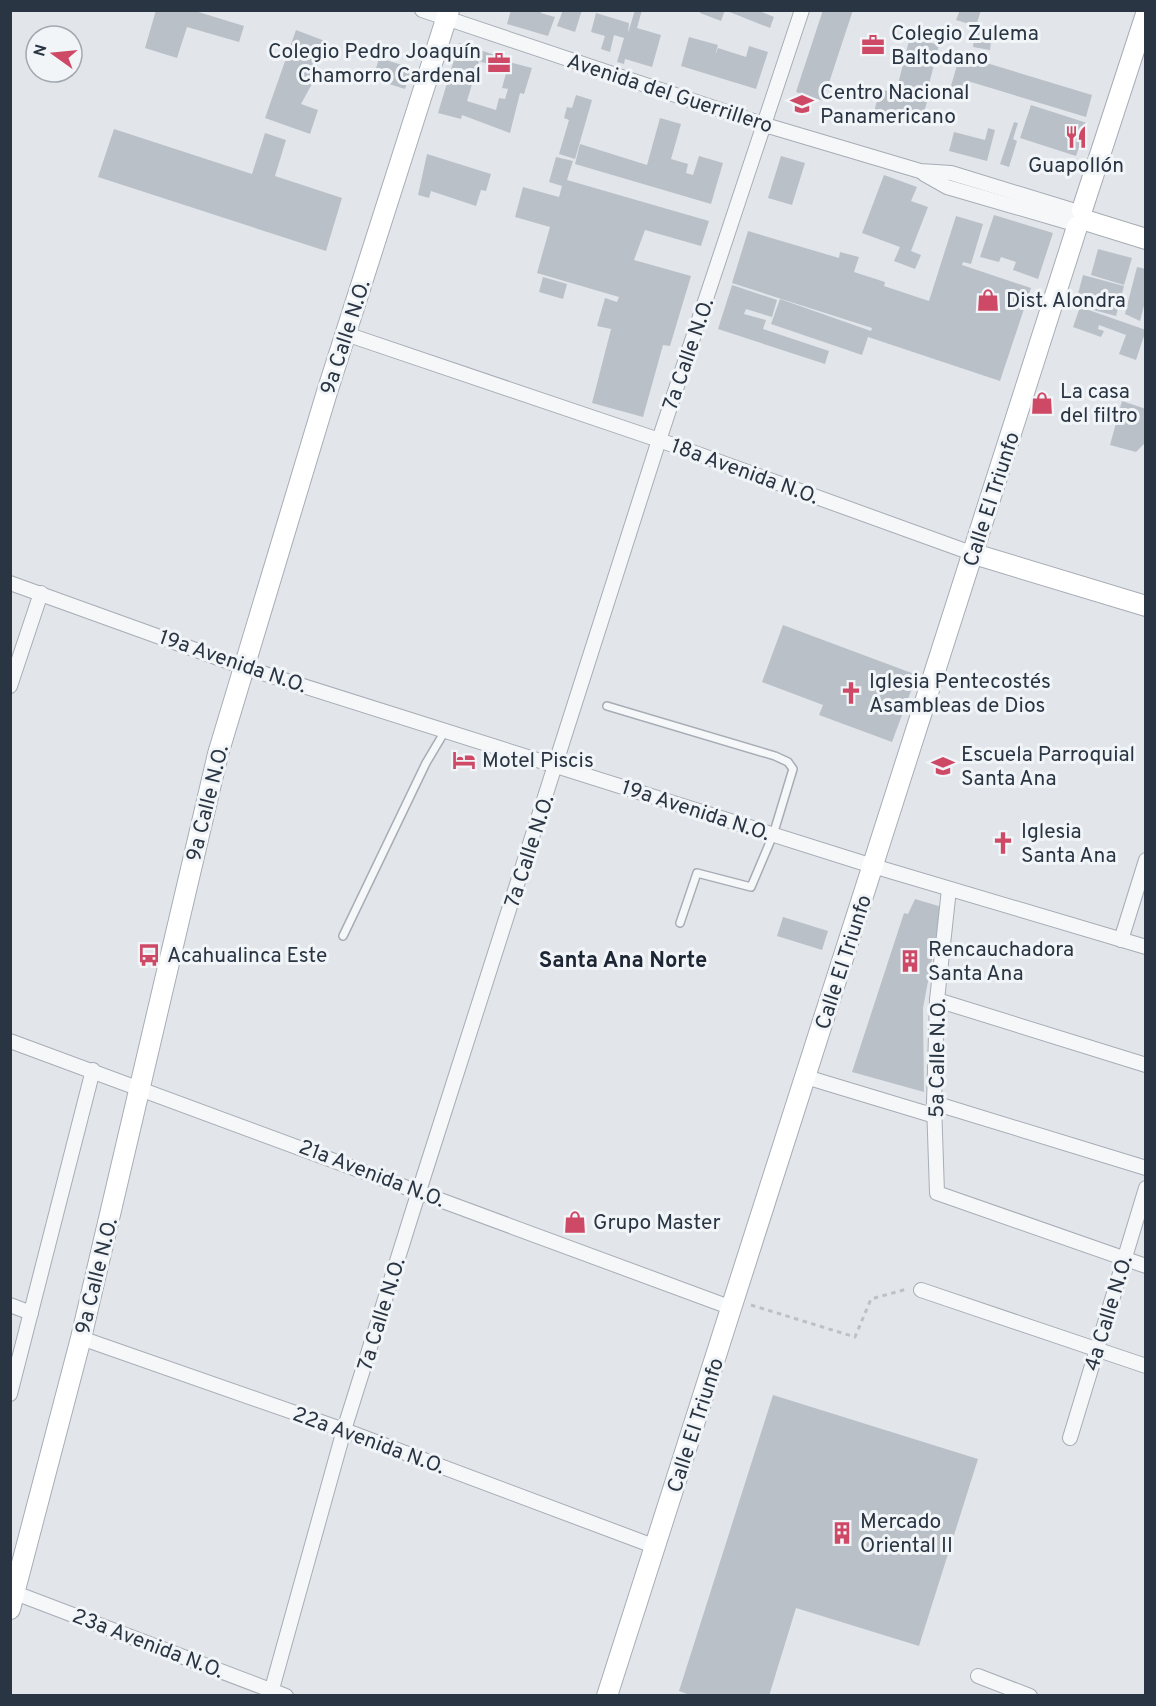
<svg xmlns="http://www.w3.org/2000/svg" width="1156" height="1706" viewBox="0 0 1156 1706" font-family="Overpass,sans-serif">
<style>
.building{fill:#b9c0c8}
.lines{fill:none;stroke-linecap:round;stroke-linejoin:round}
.lane-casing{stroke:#a7adb5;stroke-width:10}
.street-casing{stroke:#a7adb5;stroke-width:16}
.secondary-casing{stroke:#a7adb5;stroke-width:22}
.path{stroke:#bcc1c6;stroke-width:3;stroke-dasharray:4.5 4.5;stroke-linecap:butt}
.lane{stroke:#f5f7f9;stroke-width:7}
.street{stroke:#f5f7f9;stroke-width:14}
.secondary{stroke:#fff;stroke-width:20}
.labels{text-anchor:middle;stroke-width:6;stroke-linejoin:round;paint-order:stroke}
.poi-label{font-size:21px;fill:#2a3543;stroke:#f2f5f8;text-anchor:start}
.street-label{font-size:21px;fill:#2a3543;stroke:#f2f5f8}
.neighbourhood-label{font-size:22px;font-weight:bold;fill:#1c2634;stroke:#f2f5f8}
</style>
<rect width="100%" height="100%" fill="#e2e6eb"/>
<g class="building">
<polygon points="156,10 192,10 244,26 239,42 187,27 177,58 145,48"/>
<polygon points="511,10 542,10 541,13 555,17 548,36 507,24"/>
<polygon points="563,10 582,10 575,32 557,26"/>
<polygon points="635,10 642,10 637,28 661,35 652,67 625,59 624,64 617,62 624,38 614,35 610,52 601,49 605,36 591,32 596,13 629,23 628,33"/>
<polygon points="701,10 725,10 721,21 700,13"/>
<polygon points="757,10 774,17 770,28 727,11"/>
<polygon points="823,10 853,10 823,101 796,92"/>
<polygon points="960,10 981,10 976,26 956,20"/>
<polygon points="296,30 325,41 313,82 301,104 318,110 310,134 265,118"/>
<polygon points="975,30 992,33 990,50 973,47"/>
<polygon points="689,37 718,45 715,55 718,48 746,57 749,46 768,52 756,89 681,66"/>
<polygon points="910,37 939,45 927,92 898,84"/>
<polygon points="459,43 495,55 491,65 479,61 467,101 496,110 499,98 505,99 508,89 502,88 509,62 532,68 524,94 520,93 510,133 462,115 461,119 438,113"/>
<polygon points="960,55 1092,95 1086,117 971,82 965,101 948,96"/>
<polygon points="379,58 412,68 405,89 373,79"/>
<polygon points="880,89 927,102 920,125 874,112"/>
<polygon points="576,95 592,100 575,159 559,154 569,120 564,118 567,107 572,108"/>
<polygon points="1031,105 1087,123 1076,156 1020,138"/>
<polygon points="660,118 681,124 671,159 688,164 686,173 693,175 699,156 723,163 711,204 575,164 580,144 647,165"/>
<polygon points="1014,122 1018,123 1013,139 1017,141 1009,167 1000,164"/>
<polygon points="988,128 995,130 987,161 949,151 954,132 985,140"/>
<polygon points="114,129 252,174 265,133 286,140 275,176 342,198 326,251 98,177"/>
<polygon points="427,154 491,174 486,191 481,190 476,206 431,191 429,198 418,195"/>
<polygon points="781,156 805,163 792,205 768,198"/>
<polygon points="556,157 573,161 567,180 709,221 701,246 645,230 634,260 691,276 670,346 663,345 643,417 592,403 611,329 597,326 605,298 617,302 619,297 537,273 550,227 515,217 523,187 559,197 562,186 549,182"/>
<polygon points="884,175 917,187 911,201 928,207 911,251 921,255 915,269 894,261 900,247 862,233"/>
<polygon points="994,215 1053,233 1038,279 1013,270 1016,262 1001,257 999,262 980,257"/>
<polygon points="956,216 983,224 971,264 963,262 962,265 1031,288 1000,381 868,337 862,355 771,324 780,299 871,331 872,328 732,283 748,231 839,258 840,252 859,257 854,272 885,282 884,286 929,301"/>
<polygon points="1098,249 1132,258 1124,285 1091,275"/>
<polygon points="1137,267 1146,269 1146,298 1140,321 1125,314"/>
<polygon points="1083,275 1124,286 1116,316 1075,305"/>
<polygon points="543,277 567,284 563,299 539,292"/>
<polygon points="732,285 777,300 772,317 746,309 744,314 766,320 763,329 829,351 825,364 718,329"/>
<polygon points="1080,307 1146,330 1136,360 1119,354 1126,335 1099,325 1098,329 1104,331 1101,337 1073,327"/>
<polygon points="1122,401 1146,409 1146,442 1136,452 1110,445"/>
<polygon points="783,625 917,675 892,742 819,715 823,705 762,682"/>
<polygon points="915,899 942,907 923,1008 924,1092 852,1072 904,913 908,914"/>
<polygon points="783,917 828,931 822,950 777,936"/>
<polygon points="773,1395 978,1459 919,1646 796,1608 769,1696 693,1696 679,1691"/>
</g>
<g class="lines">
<g class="lane-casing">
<g id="lane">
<polyline points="607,706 775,756 788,762 793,769 773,835 751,887 697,873 680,923"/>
<polyline points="343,936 426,763 445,731"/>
</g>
</g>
<g class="street-casing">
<g id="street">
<polyline points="422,10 765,125 920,171 951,173 1075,211"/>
<polyline points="924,174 947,187 1071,223"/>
<polyline points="346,334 659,440 974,554"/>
<polyline points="10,583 243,667 863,863 1146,947"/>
<polyline points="10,686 41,593"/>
<polyline points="949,889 937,1000 934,1103 937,1193 1146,1266"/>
<polyline points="1121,940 1146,860"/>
<polyline points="937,1000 1146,1065"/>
<polyline points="10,1041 732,1308"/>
<polyline points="806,1077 935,1116"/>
<polyline points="934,1103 1146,1168"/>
<polyline points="921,1290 1146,1366"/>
<polyline points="10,1305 31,1313"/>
<polyline points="81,1338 344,1430 656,1547"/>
<polyline points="10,1394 93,1070"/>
<polyline points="1070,1438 1146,1188"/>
<polyline points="10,1591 286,1696"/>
<polyline points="978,1676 1030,1696"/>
<polyline points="270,1696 344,1430 419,1191 659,440 802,10"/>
</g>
</g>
<g class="secondary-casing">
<g id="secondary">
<polyline points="1082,210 1146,14"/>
<polyline points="1088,221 1146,239"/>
<polyline points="974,554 1146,606"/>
<polyline points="10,1609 81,1338 218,754 327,392 449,10"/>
<polyline points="607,1696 1077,227"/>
</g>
</g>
<polyline class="path" points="751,1305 855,1337 871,1299 907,1289"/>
<use href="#lane" class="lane"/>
<use href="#street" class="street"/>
<use href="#secondary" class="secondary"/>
</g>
<defs>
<g id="office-bare" transform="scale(1.8)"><path d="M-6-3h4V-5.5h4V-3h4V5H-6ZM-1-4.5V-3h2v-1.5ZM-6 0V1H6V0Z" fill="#ce4966" stroke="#f2f5f8" stroke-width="2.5" paint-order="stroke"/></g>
<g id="school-bare" transform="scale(1.8)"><path d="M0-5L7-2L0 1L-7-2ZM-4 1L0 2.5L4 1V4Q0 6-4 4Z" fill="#ce4966" stroke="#f2f5f8" stroke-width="2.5" paint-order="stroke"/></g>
<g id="restaurant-bare" transform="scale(1.8)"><path d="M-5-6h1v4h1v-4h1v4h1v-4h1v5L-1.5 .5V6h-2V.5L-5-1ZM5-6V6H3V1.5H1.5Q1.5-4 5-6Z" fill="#ce4966" stroke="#f2f5f8" stroke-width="2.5" paint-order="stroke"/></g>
<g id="shop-bare" transform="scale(1.8)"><path d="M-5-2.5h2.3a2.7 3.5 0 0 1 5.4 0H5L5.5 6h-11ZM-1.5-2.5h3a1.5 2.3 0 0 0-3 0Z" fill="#ce4966" stroke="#f2f5f8" stroke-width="2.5" paint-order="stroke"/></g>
<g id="church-bare" transform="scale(1.8)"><path d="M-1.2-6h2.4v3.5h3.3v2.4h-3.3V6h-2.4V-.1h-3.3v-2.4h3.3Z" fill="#ce4966" stroke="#f2f5f8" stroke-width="2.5" paint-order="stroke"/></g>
<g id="hotel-bare" transform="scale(1.8)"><path d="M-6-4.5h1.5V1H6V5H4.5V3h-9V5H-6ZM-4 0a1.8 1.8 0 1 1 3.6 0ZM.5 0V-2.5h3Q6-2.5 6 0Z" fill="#ce4966" stroke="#f2f5f8" stroke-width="2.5" paint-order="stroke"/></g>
<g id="bus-bare" transform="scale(1.8)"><path d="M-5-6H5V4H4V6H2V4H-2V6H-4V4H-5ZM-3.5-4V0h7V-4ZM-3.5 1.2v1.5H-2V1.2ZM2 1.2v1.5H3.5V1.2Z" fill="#ce4966" stroke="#f2f5f8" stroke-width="2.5" paint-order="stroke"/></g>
<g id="building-bare" transform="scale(1.8)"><path d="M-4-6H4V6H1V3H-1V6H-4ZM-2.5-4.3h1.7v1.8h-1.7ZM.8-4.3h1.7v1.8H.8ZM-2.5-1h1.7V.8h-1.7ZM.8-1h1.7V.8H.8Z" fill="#ce4966" stroke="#f2f5f8" stroke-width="2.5" paint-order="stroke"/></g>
</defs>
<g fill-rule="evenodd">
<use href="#office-bare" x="873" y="45"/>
<use href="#office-bare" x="499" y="63"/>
<use href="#school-bare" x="802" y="104"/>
<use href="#restaurant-bare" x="1076" y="137"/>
<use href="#shop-bare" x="988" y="300"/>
<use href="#shop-bare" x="1042" y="403"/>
<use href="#church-bare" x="851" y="693"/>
<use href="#hotel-bare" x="464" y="760"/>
<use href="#school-bare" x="943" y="766"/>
<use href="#church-bare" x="1003" y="843"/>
<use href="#bus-bare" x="149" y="955"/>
<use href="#building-bare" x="910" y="961"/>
<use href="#shop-bare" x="575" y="1222"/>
<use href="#building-bare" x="842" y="1533"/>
</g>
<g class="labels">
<g class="poi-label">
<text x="891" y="40">Colegio Zulema<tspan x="891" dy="24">Baltodano</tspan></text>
<text x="481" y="58" text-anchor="end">Colegio Pedro Joaquín<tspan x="481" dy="24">Chamorro Cardenal</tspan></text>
<text x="820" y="99">Centro Nacional<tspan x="820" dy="24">Panamericano</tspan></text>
<text x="1076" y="172" text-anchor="middle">Guapollón</text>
<text x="1006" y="307">Dist. Alondra</text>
<text x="1060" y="398">La casa<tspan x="1060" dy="24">del filtro</tspan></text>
<text x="869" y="688">Iglesia Pentecostés<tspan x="869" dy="24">Asambleas de Dios</tspan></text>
<text x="961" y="761">Escuela Parroquial<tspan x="961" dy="24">Santa Ana</tspan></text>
<text x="482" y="767">Motel Piscis</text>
<text x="1021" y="838">Iglesia<tspan x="1021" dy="24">Santa Ana</tspan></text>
<text x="928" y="956">Rencauchadora<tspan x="928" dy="24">Santa Ana</tspan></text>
<text x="167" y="962">Acahualinca Este</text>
<text x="593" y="1229">Grupo Master</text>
<text x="860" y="1528">Mercado<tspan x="860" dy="24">Oriental II</tspan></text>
</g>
<g class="street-label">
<text transform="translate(670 93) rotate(18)" y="7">Avenida del Guerrillero</text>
<text transform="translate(345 337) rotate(-72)" y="7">9a Calle N.O.</text>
<text transform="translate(688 354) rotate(-71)" y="7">7a Calle N.O.</text>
<text transform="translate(745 471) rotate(20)" y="7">18a Avenida N.O.</text>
<text transform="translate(991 499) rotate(-72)" y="7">Calle El Triunfo</text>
<text transform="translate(233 661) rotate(19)" y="7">19a Avenida N.O.</text>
<text transform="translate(207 803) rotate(-76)" y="7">9a Calle N.O.</text>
<text transform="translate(696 810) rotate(18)" y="7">19a Avenida N.O.</text>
<text transform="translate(529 851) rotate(-72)" y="7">7a Calle N.O.</text>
<text transform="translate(843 962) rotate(-72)" y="7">Calle El Triunfo</text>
<text transform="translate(937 1058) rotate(-89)" y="7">5a Calle N.O.</text>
<text transform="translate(372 1173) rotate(21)" y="7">21a Avenida N.O.</text>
<text transform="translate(96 1276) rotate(-76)" y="7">9a Calle N.O.</text>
<text transform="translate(1108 1313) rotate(-73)" y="7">4a Calle N.O.</text>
<text transform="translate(381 1314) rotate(-73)" y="7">7a Calle N.O.</text>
<text transform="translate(695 1425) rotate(-72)" y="7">Calle El Triunfo</text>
<text transform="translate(369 1440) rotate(20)" y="7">22a Avenida N.O.</text>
<text transform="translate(148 1643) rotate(21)" y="7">23a Avenida N.O.</text>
</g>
<g class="neighbourhood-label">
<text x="623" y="967">Santa Ana Norte</text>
</g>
</g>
<rect width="1156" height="1706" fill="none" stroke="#2a3543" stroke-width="24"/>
<g transform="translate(54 54) rotate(285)"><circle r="28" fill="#f2f5f8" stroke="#a2a8b0" stroke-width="1.5"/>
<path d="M0-4.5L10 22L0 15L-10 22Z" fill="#ce4966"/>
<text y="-9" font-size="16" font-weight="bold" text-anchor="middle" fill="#2a3543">N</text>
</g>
</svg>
